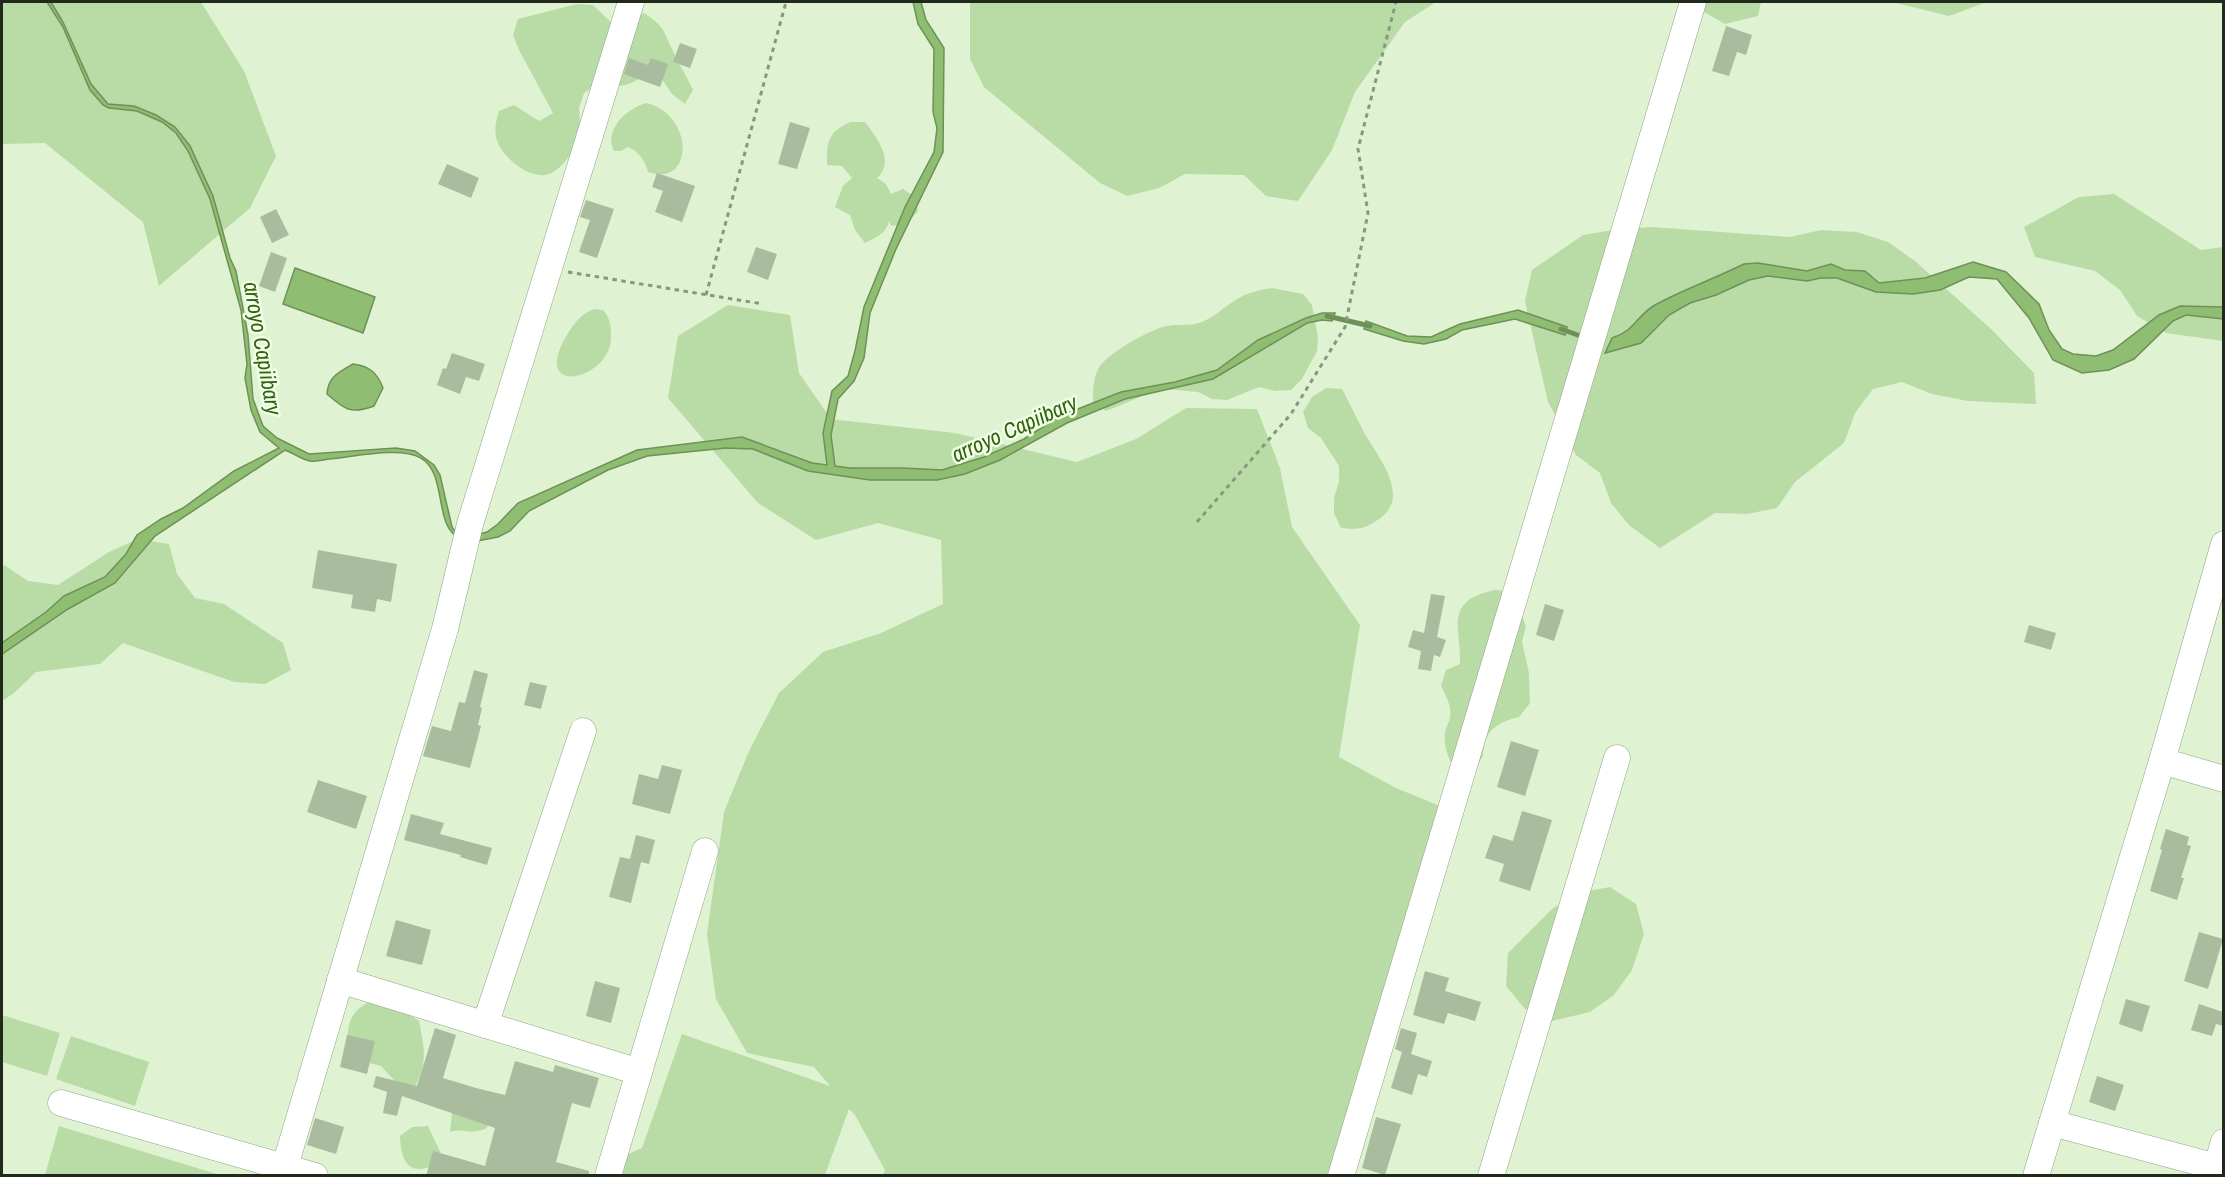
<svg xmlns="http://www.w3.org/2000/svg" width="2225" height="1177" viewBox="0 0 2225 1177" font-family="'Archivo Narrow',sans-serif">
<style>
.green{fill:#b9dba6}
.water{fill:#8fbd72;stroke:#6e9158;stroke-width:1.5}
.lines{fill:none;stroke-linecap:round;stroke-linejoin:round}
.stream{stroke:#6e9158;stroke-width:5}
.building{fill:#a9bd9e}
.minor-casing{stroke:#90a385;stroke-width:27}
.path{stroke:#889780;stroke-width:3;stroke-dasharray:4.5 4.5;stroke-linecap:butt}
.minor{stroke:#fff;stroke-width:26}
.labels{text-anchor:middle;stroke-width:5;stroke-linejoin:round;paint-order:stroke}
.water-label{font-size:22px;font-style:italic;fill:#355f12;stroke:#eeffe5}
</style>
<rect width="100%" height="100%" fill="#dff3d3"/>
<g class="green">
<polygon points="2,2 201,2 244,71 276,156 250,208 159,286 143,222 45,143 2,144"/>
<polygon points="970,2 1436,2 1405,22 1355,92 1332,150 1298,201 1266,196 1244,175 1185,174 1159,188 1127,196 1100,183 984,87 970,59"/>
<polygon points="1686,2 1761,2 1758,16 1725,24"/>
<polygon points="1892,2 1987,2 1949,16"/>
<path d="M577,4L593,5L617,28L630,19L644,13C665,27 663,30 673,51C679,65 687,76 693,90L685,104L672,94L655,69C631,84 626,89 597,85L584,93L579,108L581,140C572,151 563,169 549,174C532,181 504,159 498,143C493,131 496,122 499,111L514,105L539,121L553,113L519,50L513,35L518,19Z"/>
<path d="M647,103C695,116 694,188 648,172C645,161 639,151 628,147L621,151H614C603,131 627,107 647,103Z"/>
<path d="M850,122H865C876,137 896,161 877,178L886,184L891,194L903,189L915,197L918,211L907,223L891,226L889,221C887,233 875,238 865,243L855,230L850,215L835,207L843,186L852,178L842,166L827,165C827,140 827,134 850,122Z"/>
<polygon points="2114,194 2201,250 2223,247 2223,341 2166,333 2137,316 2120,290 2095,271 2035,257 2024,227 2079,197"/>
<polygon points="1652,227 1790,237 1821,230 1857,232 1888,242 1915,261 1990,328 2034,373 2036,404 1968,401 1932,394 1902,382 1873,389 1855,413 1844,443 1795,482 1777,508 1747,514 1715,513 1660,548 1629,525 1611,503 1600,473 1576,455 1548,402 1525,301 1532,270 1583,235 1613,230"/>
<path d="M1272,288L1303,294L1312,305L1318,337L1317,351L1302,379L1291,390L1275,391L1259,387L1227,400L1212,399L1198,392L1166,389L1150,393L1106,411L1093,402C1093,390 1093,376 1100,366C1110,352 1149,330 1166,326C1177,324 1189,326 1199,323C1213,319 1225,306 1237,299C1249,292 1260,290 1272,288Z"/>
<polygon points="728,305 790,315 799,373 831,419 955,433 1077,462 1136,439 1186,408 1257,409 1280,468 1292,527 1360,625 1339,757 1396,788 1457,813 1332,1175 883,1175 885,1170 855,1115 849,1109 825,1175 607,1176 610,1162 642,1148 682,1034 830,1086 814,1067 747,1053 716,999 707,934 724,812 749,751 779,693 823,652 881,633 943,604 941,540 878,523 816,540 758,503 668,398 678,336"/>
<path d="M594,309L603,310C610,318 611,325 611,336C613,378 535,398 563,342C571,328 579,314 594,309Z"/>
<path d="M1326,388L1342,389C1350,404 1357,419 1365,434C1378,457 1412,497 1379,519C1365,529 1358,530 1341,528L1334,513V498L1339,482V466L1321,438L1308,428L1303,412L1312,397Z"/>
<polygon points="138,539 169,544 177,574 195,598 224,604 283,643 291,670 265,684 234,682 123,643 100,664 36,672 14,693 2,701 2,566 4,565 28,581 58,585 109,552"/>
<path d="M1495,590L1511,591L1526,626L1522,642L1529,673L1530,703L1519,717C1502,721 1489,727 1484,745C1483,750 1484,756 1481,759C1476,768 1467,772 1459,777C1450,763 1443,748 1445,732C1446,727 1449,723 1450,718C1452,706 1446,696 1441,686L1446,670L1460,664C1461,626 1443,601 1495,590Z"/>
<polygon points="1610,887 1636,904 1644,934 1632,970 1614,995 1590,1012 1552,1021 1525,1009 1506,986 1508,953 1552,909 1578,893"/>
<path d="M380,997L419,1021C424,1047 428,1061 416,1085L402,1089L381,1066L350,1058C344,1026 348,1009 380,997Z"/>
<polygon points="2,1015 60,1033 47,1076 2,1062"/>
<polygon points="71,1036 149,1062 135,1106 56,1079"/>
<path d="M465,1106L489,1121L487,1128C470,1136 464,1127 450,1132L452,1113Z"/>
<polygon points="59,1126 220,1175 45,1175"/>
<path d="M428,1126L444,1160C415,1177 401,1170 400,1136L412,1127Z"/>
</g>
<g class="water">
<path d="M47,2H51L63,22L91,84L108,104L134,106L156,115L175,127L190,146L213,196L230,258L236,271L248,335L253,399L263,426L277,438L309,454L396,448L415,451L434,465L440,475L452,527L460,538C433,527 448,474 421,458C399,446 354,457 329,459C323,460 316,462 310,461C302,460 293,453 285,450L155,536L115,583L68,609L2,654V643L46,612L64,596L105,577L126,554L137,535L161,519L183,508L234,471L279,448L260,432L251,410L245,378L247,364L241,310L210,199L188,151L176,133L162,122L137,111L109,108L103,105L90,90L63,27Z"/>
<polygon points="913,2 921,2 926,20 944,48 943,152 896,249 870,313 864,358 854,381 838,399 831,435 835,466 850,468 902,468 942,470 984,457 1024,439 1060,416 1121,392 1175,382 1217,370 1258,340 1306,318 1322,313 1335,313 1332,321 1322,320 1307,323 1213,379 1125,399 1067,423 1000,460 965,474 937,480 870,480 808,471 753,449 726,448 647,456 608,470 529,511 510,531 498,537 477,541 479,534 487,532 498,524 518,503 637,450 742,437 812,463 827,465 823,433 832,391 848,376 855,351 864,307 905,207 934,152 937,128 933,112 934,49 918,24"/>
<path d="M1973,262L2006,272L2039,304L2049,330L2062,349L2073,354L2096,356L2113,350L2159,315L2180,306L2223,307V319L2186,315L2173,321L2134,359L2109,370L2082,373L2053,360L2029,318L1997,279L1969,277L1940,290L1913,294L1876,292L1837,278H1821L1807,281L1768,276L1749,280L1716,295L1690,303L1669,315L1641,343L1605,353L1612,338C1635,331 1636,316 1655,305C1682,290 1716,278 1744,264L1758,263L1807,271L1831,264L1845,270L1865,271L1879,283L1925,278Z"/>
<polygon points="295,268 375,297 363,333 283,304"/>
<polygon points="1518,310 1567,327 1565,335 1515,319 1462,330 1446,339 1424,344 1403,341 1364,329 1366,321 1407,336 1431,337 1460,324"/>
<path d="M353,364C369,366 377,372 383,388L374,406C351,415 344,409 327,394C328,377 339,372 353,364Z"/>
</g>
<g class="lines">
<g class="stream">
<polyline points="1327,316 1370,326"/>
<polyline points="1561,329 1586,338"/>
</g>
</g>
<g class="building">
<polygon points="1726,26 1752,35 1746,55 1737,52 1729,76 1712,71"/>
<polygon points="680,43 697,49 690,68 673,62"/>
<polygon points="629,58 648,65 651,58 668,64 660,87 624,74"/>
<polygon points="790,122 810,128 797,169 778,164"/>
<polygon points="447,164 479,178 471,198 438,184"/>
<polygon points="657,173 695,186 682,222 655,212 663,191 652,187"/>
<polygon points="586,200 614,209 597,258 579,252 590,220 580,217"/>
<polygon points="276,209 289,235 272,243 260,217"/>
<polygon points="756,247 777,254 768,280 747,272"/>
<polygon points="271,252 287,258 275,292 259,286"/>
<polygon points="452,353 485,364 479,381 466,377 460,394 437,385 443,368 446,369"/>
<polygon points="318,550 397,564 391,602 377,599 375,612 351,608 353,595 312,588"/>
<polygon points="1431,594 1445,596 1437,637 1446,640 1440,657 1434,655 1431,671 1418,669 1421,651 1408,647 1413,630 1424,633"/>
<polygon points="1545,604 1564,610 1554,641 1536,635"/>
<polygon points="2029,625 2056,633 2051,650 2024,642"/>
<polygon points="474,670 488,674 480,707 482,708 478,725 481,726 470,768 423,756 432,726 451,731 459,702 465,703"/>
<polygon points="530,682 547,686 541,709 524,705"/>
<polygon points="1511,741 1539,750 1525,796 1497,787"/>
<polygon points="662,765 682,770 670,814 632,804 639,774 658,779"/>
<polygon points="318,780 367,796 356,829 307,812"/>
<polygon points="1522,811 1552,820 1530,891 1499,881 1504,864 1485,858 1493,835 1513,841"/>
<polygon points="411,814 444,823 440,834 492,848 487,865 460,857 461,855 404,840"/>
<polygon points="2166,829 2189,837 2187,845 2191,846 2181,878 2184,878 2177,900 2150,891 2162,850 2160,849"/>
<polygon points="636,835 655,840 649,864 641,862 631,903 609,897 620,857 630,859"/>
<polygon points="396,920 431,930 422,965 386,956"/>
<polygon points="2199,932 2223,939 2208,989 2184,981"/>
<polygon points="1425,971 1449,978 1445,991 1481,1002 1475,1021 1448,1013 1444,1024 1413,1015"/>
<polygon points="595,981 620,988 611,1023 586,1016"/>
<polygon points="2126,999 2150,1006 2142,1032 2119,1024"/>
<polygon points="2199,1004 2223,1012 2223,1026 2216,1024 2212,1036 2191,1030"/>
<polygon points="435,1028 456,1035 443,1078 476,1088 505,1095 515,1061 553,1072 555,1065 599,1078 590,1108 572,1103 556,1162 589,1171 589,1176 426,1176 433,1151 485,1166 495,1128 402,1096 397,1116 383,1113 387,1092 373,1087 376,1076 417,1086"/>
<polygon points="1401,1028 1417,1033 1411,1054 1432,1061 1427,1077 1418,1074 1412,1095 1391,1088 1402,1052 1395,1049"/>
<polygon points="347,1035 375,1041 367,1074 340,1067"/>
<polygon points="2097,1076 2124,1085 2115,1111 2089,1102"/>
<polygon points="1376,1117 1401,1124 1385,1175 1362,1168"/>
<polygon points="315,1118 344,1127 336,1154 307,1145"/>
</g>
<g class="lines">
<g class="minor-casing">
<g id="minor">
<polyline points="2162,761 2224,779"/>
<polyline points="340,980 639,1072"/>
<polyline points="485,1025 583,731"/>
<polyline points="61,1103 315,1176"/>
<polyline points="2052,1123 2224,1169"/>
<polyline points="282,1176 445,629 470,524 631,2"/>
<polyline points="608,1176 705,851"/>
<polyline points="1341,1176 1693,2"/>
<polyline points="1491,1176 1617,758"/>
<polyline points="2036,1176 2162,761 2224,544"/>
<polyline points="2214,1176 2224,1142"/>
</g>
</g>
<g class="path">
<polyline points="568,272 763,304"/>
<polyline points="706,295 786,2"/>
<polyline points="1197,522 1291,414 1345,327 1368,213 1358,149 1396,2"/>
</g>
<use href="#minor" class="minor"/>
</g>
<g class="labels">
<g class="water-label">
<text transform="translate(263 348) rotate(80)" y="8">arroyo Capiibary</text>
<text transform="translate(1014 428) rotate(-24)" y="8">arroyo Capiibary</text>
</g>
</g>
<rect width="2225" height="1177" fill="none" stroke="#21291d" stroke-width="6"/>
</svg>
